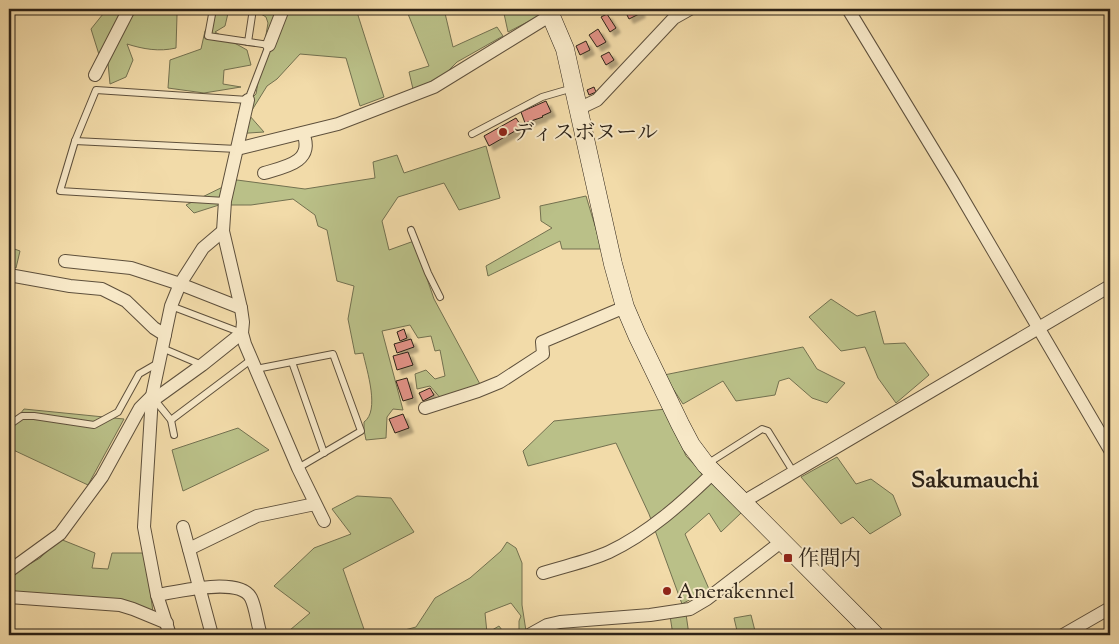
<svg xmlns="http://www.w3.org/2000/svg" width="1119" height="644" viewBox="0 0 1119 644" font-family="'Sorts Mill Goudy','Noto Serif JP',serif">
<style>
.green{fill:#bac088;stroke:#737150}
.building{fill:#e09185;stroke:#2c2217;filter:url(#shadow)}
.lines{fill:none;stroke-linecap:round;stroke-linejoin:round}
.service-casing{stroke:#5e503c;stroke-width:8}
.minor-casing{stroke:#5e503c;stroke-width:14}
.secondary-casing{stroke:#2c2217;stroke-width:19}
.service{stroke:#f7e8c7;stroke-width:6}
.minor{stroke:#f7e8c7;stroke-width:12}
.secondary{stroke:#f7e8c7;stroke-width:18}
.poi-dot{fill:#8f2418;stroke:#f7e8c7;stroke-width:2}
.labels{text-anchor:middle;stroke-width:4;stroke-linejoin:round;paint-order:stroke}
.poi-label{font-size:21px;fill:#2c2217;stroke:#f7e8c7;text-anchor:start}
.quarter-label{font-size:24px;font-weight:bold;fill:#2c2217;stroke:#f7e8c7}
</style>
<defs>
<filter id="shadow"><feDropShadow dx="4.5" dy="4.5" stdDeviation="1" flood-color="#0004"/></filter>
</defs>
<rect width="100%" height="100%" fill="#f2dba9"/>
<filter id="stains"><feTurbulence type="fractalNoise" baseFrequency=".004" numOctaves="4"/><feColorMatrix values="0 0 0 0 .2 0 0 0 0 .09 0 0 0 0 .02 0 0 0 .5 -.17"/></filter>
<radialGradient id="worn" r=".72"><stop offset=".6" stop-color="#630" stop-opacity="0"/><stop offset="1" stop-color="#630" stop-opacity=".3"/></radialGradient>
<g class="green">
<path d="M107,9H182L177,15L176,48C159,52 143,49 127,44L133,60L126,77L110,84L108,63L101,61L91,29Z"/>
<polygon points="212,9 229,9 225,26 215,32 247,50 251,65 224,70 223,84 241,87 204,93 168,88 170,60 201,49 205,31 213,19"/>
<polygon points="256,9 356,9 384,97 360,106 346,58 300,54 277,79 267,86 249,115 264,132 234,134 239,111 256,94 268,23 266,17 256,11"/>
<polygon points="406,9 444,9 453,47 497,27 503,36 457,62 442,77 413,89 409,72 429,66"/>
<polygon points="503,9 536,9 539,16 508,32"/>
<path d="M486,146L500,198L459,210L444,183L398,197L382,221L389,250L414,241L434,299L481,386L442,400L430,386L417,389L415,374L426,370L435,379L445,376L440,350L435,351L431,336L418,338L410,325L382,331L403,410L393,409L387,417L386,438L366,440L364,430V422C380,411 367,371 363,353L355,354L348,319L354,286L337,281L327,230L318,226L315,215L293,199L251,205H219L194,213L186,205L237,180L305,189L375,178L373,162L397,155L404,173Z"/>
<polygon points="586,196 602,249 562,249 560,241 488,276 486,266 552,228 541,221 540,206"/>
<polygon points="9,247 20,251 16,268 9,267"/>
<polygon points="831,299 857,316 875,311 884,344 905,343 929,375 896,403 878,378 865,347 841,351 809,317"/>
<polygon points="803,347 817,369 845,383 827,403 812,398 789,378 779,381 775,395 736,401 723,381 683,404 664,375"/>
<polygon points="24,409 124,419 88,485 9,448 9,428"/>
<polygon points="666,409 686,456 741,513 721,532 709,513 685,534 709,589 682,604 649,514 616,443 528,466 523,451 554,421"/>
<polygon points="238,428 269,450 183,491 172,450"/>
<polygon points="837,457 856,484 871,479 893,495 901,515 870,534 853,517 841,524 801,477"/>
<polygon points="357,496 391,498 414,532 343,569 366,635 291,635 290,630 310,613 274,586 314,548 351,534 332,509"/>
<polygon points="60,539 95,553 92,568 108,569 112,553 145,553 153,612 9,591 9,576 40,558"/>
<polygon points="507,542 516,548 522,563 522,605 526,631 519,634 519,621 521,616 511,603 485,613 487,633 499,626 502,630 500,635 386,635 416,627 435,598 470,578 501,551"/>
<polygon points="686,614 689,635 673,635 670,616"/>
<polygon points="751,615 756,635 738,635 734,618"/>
</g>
<g class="building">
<polygon points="624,9 639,9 641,13 629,19"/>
<polygon points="607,14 616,28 610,32 601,17"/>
<polygon points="598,29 606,42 597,47 589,35"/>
<polygon points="586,41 590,50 580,55 576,46"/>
<polygon points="609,52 614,60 606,65 601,56"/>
<polygon points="594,87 596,92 589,95 587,90"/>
<polygon points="546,101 551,112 542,116 543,117 525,123 521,112"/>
<polygon points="516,118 522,127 489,146 484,136"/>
<polygon points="404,329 407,338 400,341 397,332"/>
<polygon points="411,339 414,347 397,353 394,344"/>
<polygon points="408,352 413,365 397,370 393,356"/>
<polygon points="407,378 413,398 403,401 396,381"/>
<polygon points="430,388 434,395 423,401 419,393"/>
<polygon points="403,414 409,428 395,433 389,419"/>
</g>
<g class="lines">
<g class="service-casing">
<g id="service">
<polyline points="213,9 208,36 269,45 248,100 96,90 75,141 60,191 225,201"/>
<polyline points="248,42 253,9"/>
<polyline points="472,134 542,97 573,88"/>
<polyline points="75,141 237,149"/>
<polyline points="411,230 428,273 440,297"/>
<polyline points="171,306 242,333"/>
<polyline points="162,348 202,365"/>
<polyline points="292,362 324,453"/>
<polyline points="256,369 333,354 361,431 298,468"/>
<polyline points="154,399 171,420 174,435"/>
<polyline points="171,420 252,359"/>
<polyline points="9,428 12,423 22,416 34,416 94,425 118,412 139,374 158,363"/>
<polyline points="707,464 762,429 768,431 794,473"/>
</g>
</g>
<g class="minor-casing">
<g id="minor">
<polyline points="848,9 953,182 1110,450"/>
<polyline points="269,45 283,9"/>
<polyline points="95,75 129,9"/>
<polyline points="248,100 225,201 223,231 241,308 243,322 242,333 245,344 298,468 324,521"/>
<polyline points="578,109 597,100 674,18 690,9"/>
<polyline points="237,149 338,124 434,87 551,15"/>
<path d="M264,173C285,167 315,162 303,133"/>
<polyline points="65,261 131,268 180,284 241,308"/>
<polyline points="9,275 70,286 102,289 126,301 154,328 165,335"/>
<polyline points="152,401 202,365 242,333"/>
<polyline points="425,408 478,391 500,382 543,354 542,342 625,307"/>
<polyline points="743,502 1110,286"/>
<polyline points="183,527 212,635"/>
<polyline points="189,549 257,516 315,504"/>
<polyline points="9,571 60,534 102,477 140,408 152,396"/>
<path d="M543,573C565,566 589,561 609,552C649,533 683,502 713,473"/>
<path d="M157,595C176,592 240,576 251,598C256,608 257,624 261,635"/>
<polyline points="9,597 120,605 133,609 167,623"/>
<polyline points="170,635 157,595 144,527 152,396 171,306 180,284 203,248 223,231"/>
<polyline points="529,635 547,625 560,622 650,615 690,609 707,599 781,542"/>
<polyline points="1063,635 1110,608"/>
</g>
</g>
<g class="secondary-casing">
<polyline id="secondary" points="548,9 565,49 613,264 625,307 637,335 680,424 691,445 706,465 875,635"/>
</g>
<use href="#service" class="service"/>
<use href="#minor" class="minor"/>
<use href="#secondary" class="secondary"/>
</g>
<g class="poi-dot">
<circle cx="503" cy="132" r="5"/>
<rect x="783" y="553" width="10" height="10" rx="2.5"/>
<circle cx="667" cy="591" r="5"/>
</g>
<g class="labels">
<g class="poi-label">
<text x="513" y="139">ディスボヌール</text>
<text x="798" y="565">作間内</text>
<text x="677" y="598">Anerakennel</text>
</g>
<g class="quarter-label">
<text x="975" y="487">Sakumauchi</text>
</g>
</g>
<rect width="1119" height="644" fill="none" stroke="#f2dba9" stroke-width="30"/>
<rect x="10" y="10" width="1099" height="624" fill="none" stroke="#2c2217" stroke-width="2.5"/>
<rect x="15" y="15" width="1089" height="614" fill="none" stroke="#2c2217"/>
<rect width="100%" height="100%" filter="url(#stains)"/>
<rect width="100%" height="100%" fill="url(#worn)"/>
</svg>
